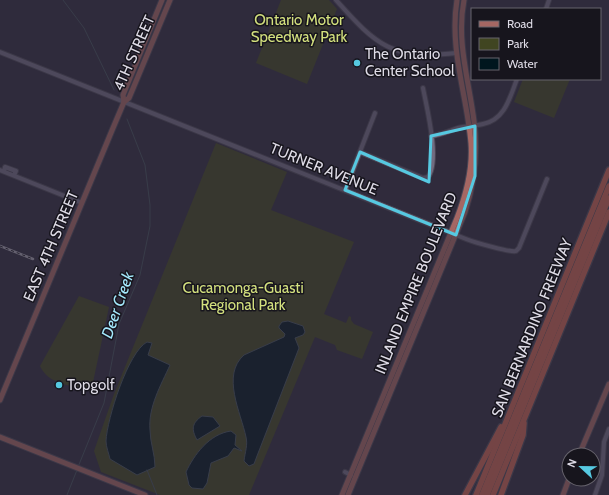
<svg xmlns="http://www.w3.org/2000/svg" width="609" height="495" viewBox="0 0 609 495" font-family="Cabin,sans-serif">
<style>
.green{fill:#404521}
.water{fill:#00161e;stroke:#43515a}
.lines{fill:none;stroke-linecap:round;stroke-linejoin:round}
.stream{stroke:#43515a;stroke-width:1}
.minor-casing{stroke:#4b4756;stroke-width:6}
.major-casing{stroke:#4b4756;stroke-width:7}
.highway-casing{stroke:#4b4756;stroke-width:8}
.minor{stroke:#726c80;stroke-width:4}
.major{stroke:#a56763;stroke-width:5}
.highway{stroke:#c76350;stroke-width:5.5}
.rail-casing{stroke:#a5a1ae;stroke-width:2.5}
.rail{stroke:#17151d;stroke-width:1;stroke-dasharray:3;stroke-linecap:butt}
.marked{fill:none;stroke:#56c9e1;stroke-width:3;stroke-linejoin:round}
.poi-dot{fill:#56c9e1;stroke:#17151d;stroke-width:1.5}
.labels{text-anchor:middle;stroke-width:3;stroke-linejoin:round;paint-order:stroke}
.park-label{font-size:15px;fill:#d3e07e;stroke:#17151d}
.street-label{font-size:15px;fill:#dedbe6;stroke:#17151d}
.poi-label{font-size:15px;fill:#dedbe6;stroke:#17151d;text-anchor:start}
.water-label{font-size:16px;font-style:italic;fill:#a4e9fd;stroke:#17151d}
</style>
<rect width="100%" height="100%" fill="#302b3c"/>
<g class="green">
<polygon points="281,0 329,0 337,9 307,84 256,63"/>
<polygon points="523,79 570,79 554,118 514,102"/>
<polygon points="216,143 287,172 271,210 354,242 324,314 346,323 349,316 351,317 351,320 354,324 373,332 362,359 337,350 335,345 315,337 249,495 160,495 101,472 94,451 114,394"/>
<path d="M79,296L109,307L92,387L88,388C72,387 48,384 40,366Z"/>
</g>
<g class="water">
<path d="M288,321L303,326L305,332L303,335L295,338L299,348L257,456L254,464L249,466L244,461C245,452 248,445 246,437C241,413 221,375 244,355L284,337L285,334L279,328V326L282,322Z"/>
<path d="M147,342L152,343L148,355L170,365C161,385 148,407 150,430C150,442 155,454 155,467L137,475L110,459C109,454 106,447 106,441C107,419 128,352 147,342Z"/>
<path d="M202,416L213,417L220,426L197,440C191,429 192,423 202,416Z"/>
<path d="M231,431L236,435L235,445L242,451L234,448L228,456L211,463L207,483L203,489L192,488L189,485L186,472C194,455 209,434 231,431Z"/>
</g>
<g class="lines">
<g class="stream">
<polyline points="63,0 84,28 114,90"/>
<polyline points="78,467 104,403 119,324 140,275 150,226 150,205 145,165 127,119"/>
<polyline points="147,470 157,495"/>
<polyline points="67,495 77,470"/>
</g>
<g class="minor-casing">
<g id="minor">
<path d="M336,0C377,46 392,60 456,53"/>
<polyline points="546,9 549,0"/>
<path d="M0,52L466,239C473,242 512,253 516,251L519,248L547,179"/>
<path d="M431,136C441,135 449,131 458,128C466,126 475,126 483,124C505,120 510,97 517,79"/>
<path d="M360,152L423,178L428,177C440,160 427,109 423,88"/>
<polyline points="0,170 82,203"/>
<polyline points="4,171 5,167 16,171 14,175"/>
<polyline points="345,190 375,113"/>
<polyline points="345,472 351,475"/>
<polyline points="595,495 602,475 604,442 609,429"/>
</g>
</g>
<g class="major-casing">
<g id="major">
<polyline points="124,102 129,98 170,0"/>
<polyline points="0,400 113,128 124,102 123,95 162,0"/>
<polyline points="0,437 145,495"/>
<polyline points="579,455 609,384"/>
<path d="M342,495L457,218C466,195 473,169 471,143C467,95 449,49 457,0"/>
<path d="M348,495L465,212C475,182 478,153 474,121C469,81 456,41 464,0"/>
<polyline points="563,495 569,479"/>
</g>
</g>
<g class="highway-casing">
<g id="highway">
<polyline points="465,495 501,427"/>
<polyline points="476,495 609,170"/>
<polyline points="482,495 609,186"/>
<polyline points="487,495 609,198"/>
<polyline points="493,495 609,212"/>
<polyline points="501,495 523,435 524,423"/>
</g>
</g>
<use href="#minor" class="minor"/>
<use href="#major" class="major"/>
<use href="#highway" class="highway"/>
<g class="rail-casing">
<polyline id="rail" points="0,246 33,259"/>
</g>
<use href="#rail" class="rail"/>
</g>
<path d="M0 0H609V495H0ZM475,126V176L456,235L345,190L360,152L429,182L431,136Z" fill="#302b3c" fill-opacity=".55" fill-rule="evenodd"/>
<path class="marked" d="M475,126V176L456,235L345,190L360,152L429,182L431,136Z"/>
<g class="poi-dot">
<circle cx="357" cy="63" r="4"/>
<circle cx="59" cy="385" r="4"/>
</g>
<g class="labels">
<g class="park-label">
<text x="299" y="25">Ontario Motor<tspan x="299" dy="17">Speedway Park</tspan></text>
<text x="243" y="293">Cucamonga-Guasti<tspan x="243" dy="17">Regional Park</tspan></text>
</g>
<g class="street-label">
<text transform="translate(134 53) rotate(-66)" y="5">4TH STREET</text>
<text transform="translate(324 169) rotate(22)" y="5">TURNER AVENUE</text>
<text transform="translate(51 246) rotate(-67)" y="5">EAST 4TH STREET</text>
<text transform="translate(416 283) rotate(-68)" y="5">INLAND EMPIRE BOULEVARD</text>
<text transform="translate(532 328) rotate(-68)" y="5">SAN BERNARDINO FREEWAY</text>
</g>
<g class="poi-label">
<text x="365" y="59">The Ontario<tspan x="365" dy="17">Center School</tspan></text>
<text x="67" y="390">Topgolf</text>
</g>
<g class="water-label">
<text transform="translate(117 305) rotate(-71)" y="6">Deer Creek</text>
</g>
</g>
<rect x="471" y="8" width="130" height="72" fill="#17151d" stroke="#67646d"/>
<rect x="479" y="21" width="20" height="6" fill="#a56763" stroke="#67646d"/>
<text x="507" y="28" font-size="12" fill="#dedbe6">Road</text>
<rect x="479" y="38" width="20" height="12" fill="#404521" stroke="#67646d"/>
<text x="507" y="48" font-size="12" fill="#dedbe6">Park</text>
<rect x="479" y="58" width="20" height="12" fill="#00161e" stroke="#67646d"/>
<text x="507" y="68" font-size="12" fill="#dedbe6">Water</text>
<g transform="translate(581 467) rotate(292)"><circle r="19" fill="#17151d" stroke="#67646d"/>
<path d="M0-3L7 15L0 10L-7 15Z" fill="#56c9e1"/>
<text y="-6" font-size="11" font-weight="bold" text-anchor="middle" fill="#dedbe6">N</text>
</g>
</svg>
